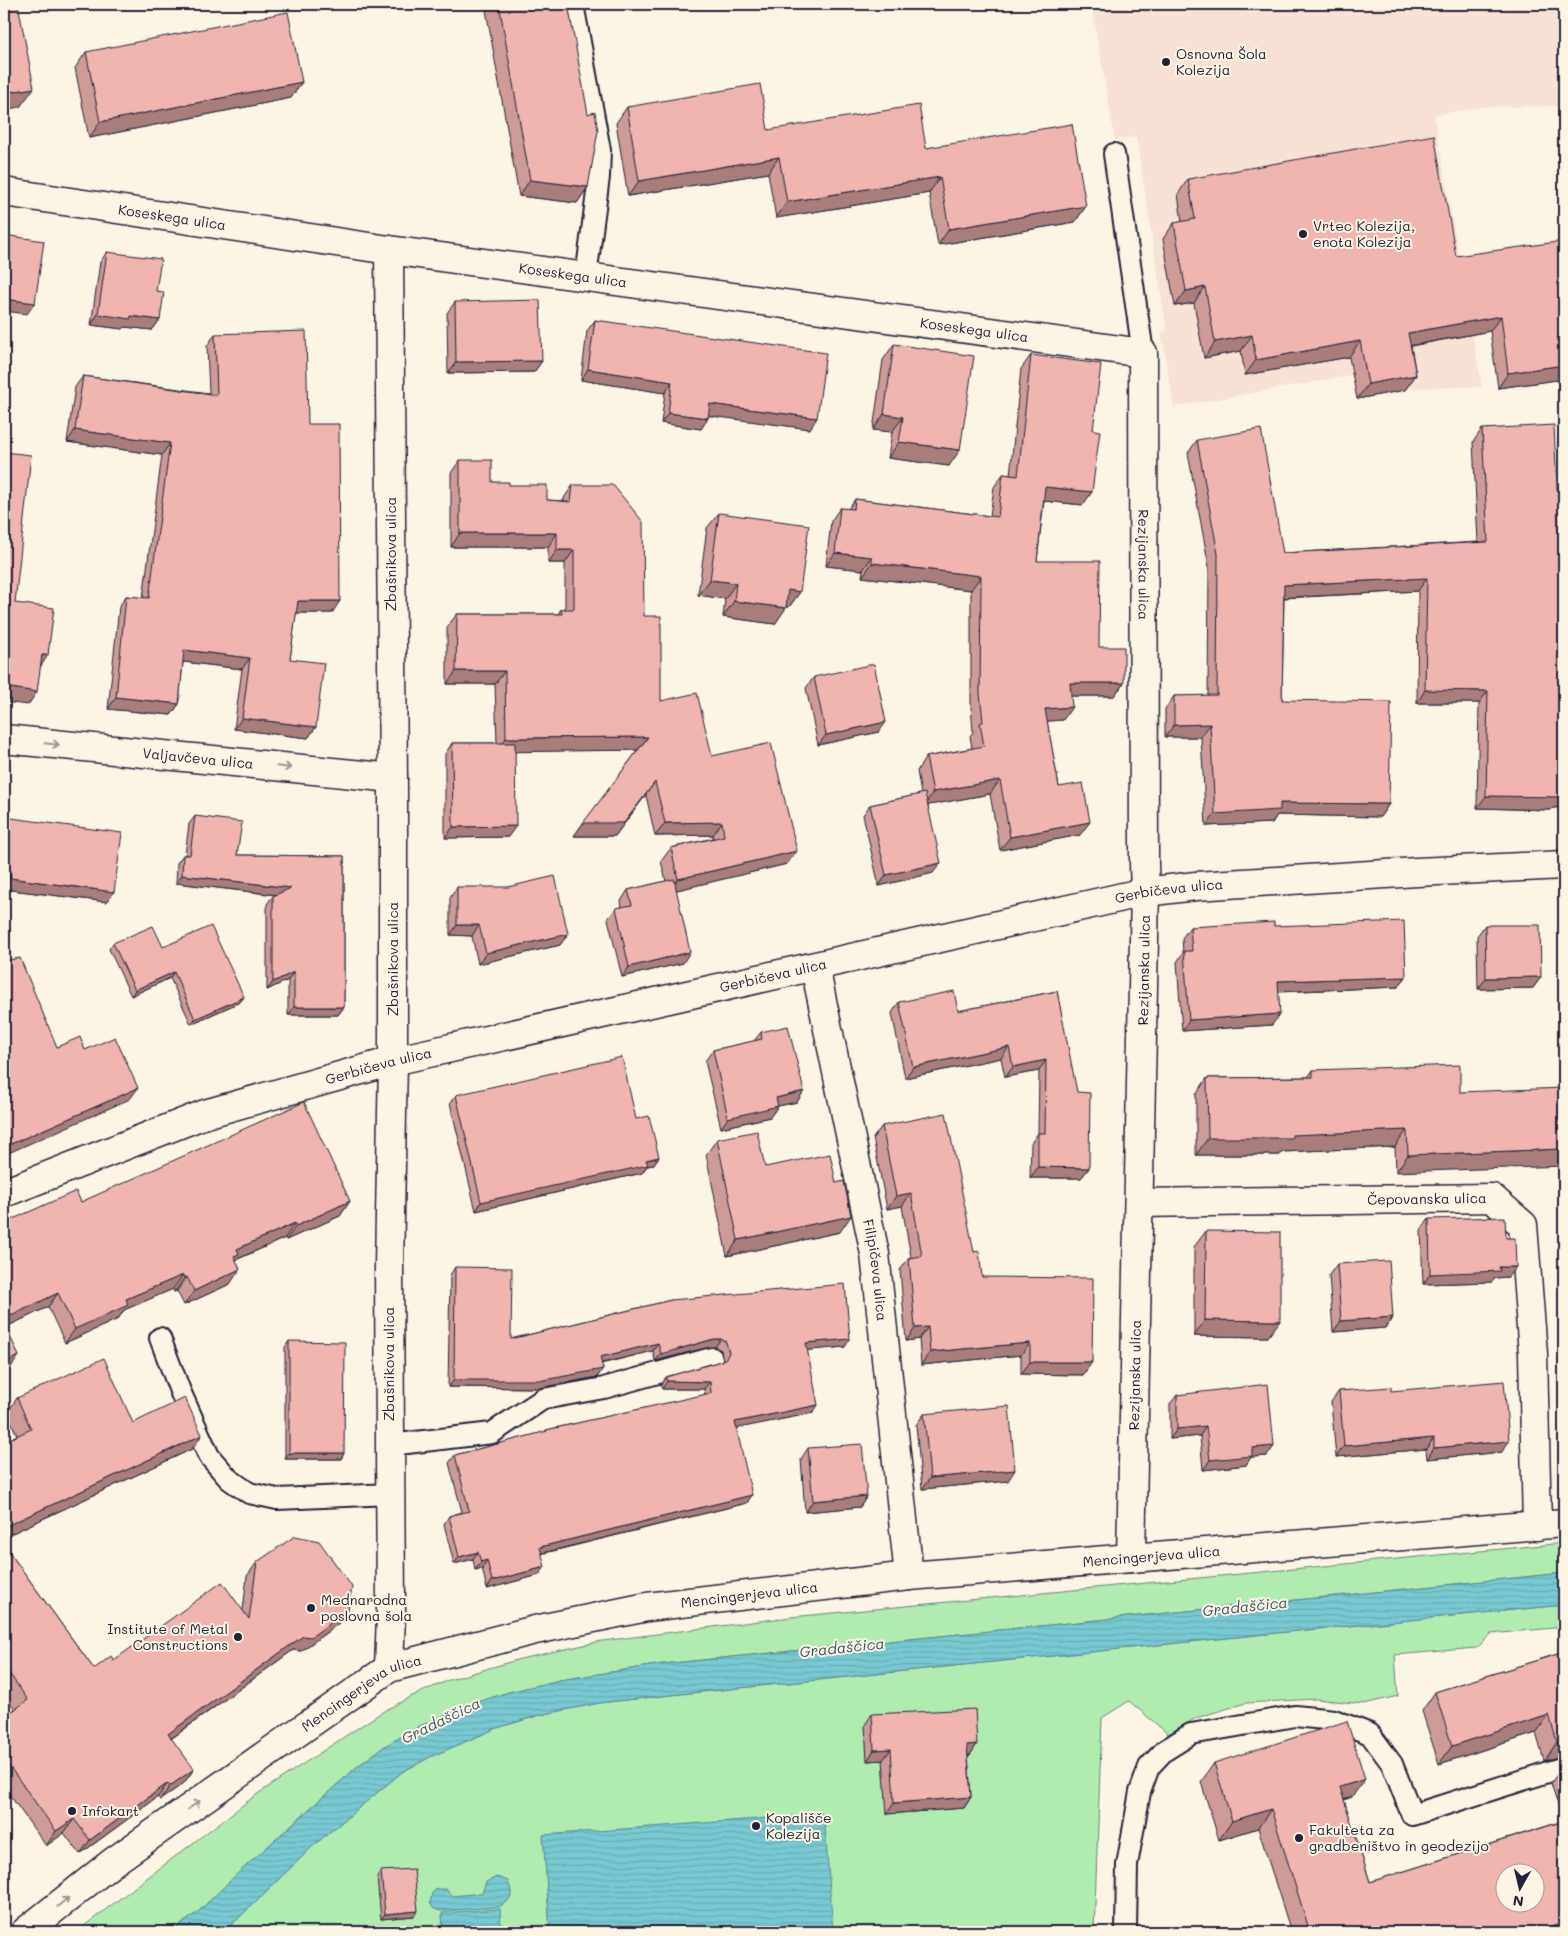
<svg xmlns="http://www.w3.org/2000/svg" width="1568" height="1936" viewBox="0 0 1568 1936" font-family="Mali,sans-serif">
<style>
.built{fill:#f8e2d5}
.green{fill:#b0ebb0;stroke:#698676}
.water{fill:url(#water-rules);stroke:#568696}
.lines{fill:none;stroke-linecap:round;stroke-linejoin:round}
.service-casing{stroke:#22223b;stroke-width:24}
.minor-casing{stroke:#22223b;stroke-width:31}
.tertiary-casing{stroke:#22223b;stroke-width:31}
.service{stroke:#fcf5e5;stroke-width:20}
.minor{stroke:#fcf5e5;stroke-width:28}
.tertiary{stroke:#fcf5e5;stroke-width:28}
.wall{fill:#ce9b98;stroke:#22223b}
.shaded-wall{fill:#a87e7c;stroke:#22223b}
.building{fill:#f0b4b1;stroke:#22223b;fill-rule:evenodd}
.oneway{stroke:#9a9698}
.poi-dot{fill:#22223b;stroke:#fcf5e5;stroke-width:2}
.labels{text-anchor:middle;stroke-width:4;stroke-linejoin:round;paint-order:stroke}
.poi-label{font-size:14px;fill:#22223b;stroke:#fcf5e5;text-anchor:start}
.street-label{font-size:14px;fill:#22223b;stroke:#fcf5e5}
.water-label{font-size:15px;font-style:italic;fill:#3c5468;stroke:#fcf5e5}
</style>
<defs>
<pattern id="water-rules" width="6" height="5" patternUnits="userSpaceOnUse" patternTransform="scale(1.25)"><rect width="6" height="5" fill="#78c9d2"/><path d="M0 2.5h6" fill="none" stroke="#68acb5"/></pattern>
</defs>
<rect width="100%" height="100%" fill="#fcf5e5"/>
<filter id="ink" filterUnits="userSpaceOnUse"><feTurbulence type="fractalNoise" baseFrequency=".02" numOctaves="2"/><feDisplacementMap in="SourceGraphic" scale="10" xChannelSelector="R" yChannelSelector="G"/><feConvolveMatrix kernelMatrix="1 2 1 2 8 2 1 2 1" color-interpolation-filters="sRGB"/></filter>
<g filter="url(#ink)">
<polygon class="built" points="1091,4 1564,4 1564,106 1482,107 1434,115 1482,387 1409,388 1405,366 1174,407 1161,332 1167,331 1136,137 1115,140"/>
<g class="green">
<polygon points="1564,1543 1564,1573 663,1664 560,1680 509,1692 475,1703 420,1726 385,1746 358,1766 290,1826 198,1912 171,1932 76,1932 256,1795 382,1712 410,1697 449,1680 520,1659 602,1641 791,1617"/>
<polygon points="1564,1605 1564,1627 1491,1634 1477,1648 1395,1655 1398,1696 1364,1704 1315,1699 1246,1703 1196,1718 1168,1734 1129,1701 1102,1718 1094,1932 224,1932 313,1846 402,1772 430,1757 497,1728 540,1715 599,1703 671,1695 1266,1634"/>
</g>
<g class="water">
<polygon points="1564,1573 1564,1605 1266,1634 671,1695 599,1703 540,1715 497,1728 430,1757 402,1772 313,1846 224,1932 171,1932 198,1912 238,1873 358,1766 385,1746 420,1726 475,1703 509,1692 560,1680 663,1664"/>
<polygon points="824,1814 833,1932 550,1932 543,1835"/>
<polygon points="497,1877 508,1881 512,1893 510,1899 499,1907 441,1911 434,1909 430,1903 432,1893 437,1889 446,1889 452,1896 482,1893 486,1882"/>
<polygon points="500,1909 501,1932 443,1932 442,1913"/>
</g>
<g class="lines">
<g class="service-casing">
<g id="service">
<polyline points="573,4 600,150 599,177 586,277"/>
<polyline points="1114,154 1143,353"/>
<polyline points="160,1338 180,1391 209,1456 229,1479 249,1493 277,1499 391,1494"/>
<polyline points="390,1445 492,1433 543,1399 604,1388 712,1358"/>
<polyline points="1126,1932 1127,1865 1140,1792 1149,1767 1164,1751 1191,1734 1295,1716 1334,1720 1370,1734 1392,1764 1412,1815 1564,1767"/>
</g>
</g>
<g class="minor-casing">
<g id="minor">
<path id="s1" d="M4,192L389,250L1143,353L1144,864L1145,892L1131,1558"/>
<path id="s2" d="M4,739L393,778"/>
<path id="s3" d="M815,967L875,1254L909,1576"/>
<path id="s4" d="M1139,1203L1492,1198L1523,1225L1533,1354L1537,1526"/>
<polyline points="389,1668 391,1614 389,1267 393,1061 393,789 389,250"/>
<path id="s5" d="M25,1932L113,1862L389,1668L535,1630L647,1607L909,1576L1564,1523"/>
</g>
</g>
<g class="tertiary-casing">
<g id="tertiary">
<path id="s6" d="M4,1193L205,1114L393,1061L1145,892L1196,886L1417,872L1564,865"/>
</g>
</g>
<use href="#service" class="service"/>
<use href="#minor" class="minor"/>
<use href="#tertiary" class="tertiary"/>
</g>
<g class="wall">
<polygon points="485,4 568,4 588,187 577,203 519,196"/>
<polygon points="86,52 302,82 291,98 89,138 75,68"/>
<polygon points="627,107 768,130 926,148 1086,206 1075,222 938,245 929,193 776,218 768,173 628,196 616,123"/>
<polygon points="1188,179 1456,256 1564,379 1498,388 1490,331 1411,346 1416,375 1405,390 1357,399 1349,357 1245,375 1241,351 1204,358 1194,303 1175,306 1163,239 1174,223 1182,222 1178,194"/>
<polygon points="107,252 156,291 160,320 152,330 125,327 123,329 91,325 100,262"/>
<polygon points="455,302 542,361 534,372 448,373 447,313"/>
<polygon points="595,320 810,429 709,415 708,418 701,429 661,423 665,393 581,380 587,331"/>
<polygon points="215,334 308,424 332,613 296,613 290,659 316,727 308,738 234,729 242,669 183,662 179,704 171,715 108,709 119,607 126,596 143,598 162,455 67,442 75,387 83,376 209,393 207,346"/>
<polygon points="894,344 949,466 888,458 892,432 873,430 883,360"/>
<polygon points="1031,355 1083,505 1044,501 1037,561 1099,647 1124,683 1114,696 1071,696 1063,720 1047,721 1059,787 1080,835 1000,850 990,794 928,805 933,873 879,886 863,815 870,805 921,794 917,771 926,757 972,748 970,736 973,732 971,706 971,590 862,577 863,570 826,566 831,521 840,508 848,509 855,499 990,516 994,487 1003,474 1010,475 1021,369"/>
<polygon points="1482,429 1561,729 1564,729 1564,807 1553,808 1551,810 1477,808 1479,703 1417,703 1418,591 1284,598 1282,700 1389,804 1380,817 1277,815 1272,823 1206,826 1201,737 1165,737 1165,709 1174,696 1208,696 1209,567 1188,453 1197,440 1283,553 1478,542 1473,442"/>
<polygon points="460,460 492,482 509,485 547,500 564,501 564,498 573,485 644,616 661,701 712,756 797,851 787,864 676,890 683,963 622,977 608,919 616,908 622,907 621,901 628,890 666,881 661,861 671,848 713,838 713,835 655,836 646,795 615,836 574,836 638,750 515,751 508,837 445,838 445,754 452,743 497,743 495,684 447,684 447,627 457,614 558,614 561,609 565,609 565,563 548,563 548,547 451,547 451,473"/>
<polygon points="719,513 800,592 789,607 786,607 775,624 723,617 725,599 698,595 707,528"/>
<polygon points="814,677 879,732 818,745 806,688"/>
<polygon points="195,816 237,855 344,856 344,1007 338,1015 288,1015 288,980 267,990 267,904 273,896 276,895 176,883 177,863 183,855 185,855 189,824"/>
<polygon points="4,817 107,902 4,889"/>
<polygon points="457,887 568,934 560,945 478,964 472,936 450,935 450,898"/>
<polygon points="1485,925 1541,977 1533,988 1478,989 1477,936"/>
<polygon points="1274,926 1406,977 1398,987 1278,992 1272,1025 1182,1031 1177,962 1183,953 1182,938 1190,927"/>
<polygon points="113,943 163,947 244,997 240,1002 191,1024 170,978 131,996 109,949"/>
<polygon points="1057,991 1089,1168 1081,1178 1030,1178 1031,1143 1038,1133 1039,1071 1005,1077 1001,1058 905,1078 892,1013 899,1002 958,1011"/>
<polygon points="761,1032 804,1091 797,1102 778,1106 770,1117 721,1128 705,1061 713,1050 754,1041"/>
<polygon points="1313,1070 1460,1092 1396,1172 1395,1147 1282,1152 1280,1155 1196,1155 1196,1095 1207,1078 1308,1077"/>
<polygon points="456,1095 636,1119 659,1157 653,1165 647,1166 642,1173 476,1211 450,1103"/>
<polygon points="882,1126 974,1252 982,1277 1092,1362 1083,1375 1021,1374 1021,1355 921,1365 919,1339 906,1341 900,1270 909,1258 911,1257 902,1206 887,1209 873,1138"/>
<polygon points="717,1139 765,1167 840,1232 727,1256 706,1155"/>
<polygon points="350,1201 340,1216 286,1240 285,1238 236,1260 230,1284 184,1305 177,1291 174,1292 173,1289 124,1310 118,1319 65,1343 48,1307 6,1327 9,1370 4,1372 4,1223 81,1202"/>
<polygon points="1429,1219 1508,1277 1495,1278 1492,1282 1423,1284 1421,1230"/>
<polygon points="1206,1231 1268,1337 1194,1336 1194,1247"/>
<polygon points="1337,1264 1393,1317 1385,1328 1333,1332 1329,1275"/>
<polygon points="455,1267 511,1339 671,1300 845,1347 807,1350 813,1413 736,1428 747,1503 541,1554 539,1575 487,1589 482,1568 475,1570 473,1559 454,1564 444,1524 449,1516 462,1512 449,1463 455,1455 545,1432 546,1430 705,1395 704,1389 662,1389 661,1385 666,1377 721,1361 723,1360 721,1350 715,1347 709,1347 655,1361 653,1351 601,1364 603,1369 597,1377 539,1388 448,1387 450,1275"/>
<polygon points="289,1341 344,1453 341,1459 285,1459 285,1347"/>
<polygon points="1339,1391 1391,1391 1502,1452 1427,1459 1426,1449 1336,1457 1331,1402"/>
<polygon points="1177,1395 1274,1446 1267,1456 1251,1457 1246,1465 1203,1470 1200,1436 1170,1439 1170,1404"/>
<polygon points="17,1398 133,1423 192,1449 4,1537 4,1442 17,1435 7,1413"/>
<polygon points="924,1414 1008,1481 922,1489 916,1425"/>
<polygon points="808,1448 867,1496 860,1507 805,1512 801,1459"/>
<polygon points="4,1545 94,1669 114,1660 243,1610 247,1576 257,1562 348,1610 338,1624 301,1651 293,1650 171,1739 194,1769 184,1783 160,1800 158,1797 80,1854 64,1833 46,1846 4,1787 4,1717 15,1709 4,1694"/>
<polygon points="1564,1652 1561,1756 1544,1761 1536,1733 1439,1764 1422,1711 1435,1692"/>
<polygon points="872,1714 977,1744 970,1755 968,1755 971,1797 964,1808 887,1814 883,1760 867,1761 865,1725"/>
<polygon points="1214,1763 1352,1797 1344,1800 1370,1882 1563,1821 1551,1783 1564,1765 1564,1932 1291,1932 1258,1828 1219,1840 1201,1782"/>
<polygon points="381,1871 414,1916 381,1919 377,1877"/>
</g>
<g class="shaded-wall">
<polygon points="302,82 291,98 89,138 100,122"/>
<polygon points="34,88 20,107 4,110 4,93"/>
<polygon points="779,157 768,173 628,196 639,181"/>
<polygon points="940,177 929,193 776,218 787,202"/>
<polygon points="530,180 588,187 577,203 519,196"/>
<polygon points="1086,206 1075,222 938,245 949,229"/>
<polygon points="1205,287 1194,303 1175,306 1186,291"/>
<polygon points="4,299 35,303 27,314 4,311"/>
<polygon points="98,314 131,316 160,320 152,330 125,327 123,329 91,325"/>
<polygon points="1501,316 1490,331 1397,348 1408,333"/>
<polygon points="1252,335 1241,351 1204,358 1215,342"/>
<polygon points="1360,341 1349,357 1245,375 1256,360"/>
<polygon points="542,361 534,372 448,373 456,362"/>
<polygon points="1564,365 1564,379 1498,388 1508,373"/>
<polygon points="588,369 672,382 665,393 581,380"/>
<polygon points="1416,375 1405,390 1357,399 1368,384"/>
<polygon points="710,404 817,418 810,429 703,415"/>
<polygon points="668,413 708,418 701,429 661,423"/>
<polygon points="884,414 903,417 892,432 873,430"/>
<polygon points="75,430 170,443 162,455 67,442"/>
<polygon points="899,442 960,450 949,466 888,458"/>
<polygon points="1045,487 1092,492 1083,505 1036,500"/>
<polygon points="460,533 557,533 548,547 451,547"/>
<polygon points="557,550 574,550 565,563 548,563"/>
<polygon points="835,553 872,557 863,570 826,566"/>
<polygon points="872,563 981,576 971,590 862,577"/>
<polygon points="1427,578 1418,591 1275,598 1284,585"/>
<polygon points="710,580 736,583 725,599 698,595"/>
<polygon points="788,590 800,592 789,607 777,606"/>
<polygon points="298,601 340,601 332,613 290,613"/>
<polygon points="734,601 786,608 775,624 723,617"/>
<polygon points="184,650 250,658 242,669 176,661"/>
<polygon points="42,655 48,655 39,669"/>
<polygon points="456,671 505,671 495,684 447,684"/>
<polygon points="1070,683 1124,683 1114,696 1061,696"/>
<polygon points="4,687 37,692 28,705 4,702"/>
<polygon points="1425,690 1488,691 1479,703 1417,703"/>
<polygon points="116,697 179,704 171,715 108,709"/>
<polygon points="1072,707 1063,720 1035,722 1045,709"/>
<polygon points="242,718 316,727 308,738 234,729"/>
<polygon points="886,722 879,732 818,745 826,735"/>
<polygon points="1210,724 1201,737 1165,737 1174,725"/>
<polygon points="648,737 638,750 497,752 506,738"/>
<polygon points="1000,780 990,794 924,806 933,792"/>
<polygon points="655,782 615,836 574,836 583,823"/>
<polygon points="1564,795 1564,807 1553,808 1551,810 1477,808 1486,796"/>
<polygon points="1280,803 1389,804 1380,817 1277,815 1272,823 1206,826 1215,814"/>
<polygon points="722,822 713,835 655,836 665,823"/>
<polygon points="1090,822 1080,835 1000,850 1010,837"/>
<polygon points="516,826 508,837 445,838 453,827"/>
<polygon points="797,851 787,864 669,892 678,879"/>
<polygon points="941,863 933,873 879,886 886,875"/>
<polygon points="4,873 11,874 4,884"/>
<polygon points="182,875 291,888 286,896 176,883"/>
<polygon points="10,878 114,892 107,902 4,889 4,887"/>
<polygon points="457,925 479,925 472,936 450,935"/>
<polygon points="568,934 560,945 478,964 486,953"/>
<polygon points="690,952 683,963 622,977 629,967"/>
<polygon points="174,972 170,978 131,996 135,990"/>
<polygon points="294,972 288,980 267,990 273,982"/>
<polygon points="1406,977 1398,987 1270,992 1278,981"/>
<polygon points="1541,977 1533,988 1478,989 1486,978"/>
<polygon points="244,997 240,1002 191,1024 195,1019"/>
<polygon points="294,1007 344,1007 338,1015 288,1015"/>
<polygon points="1280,1014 1272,1025 1182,1031 1189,1020"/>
<polygon points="1009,1047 1001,1058 905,1078 913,1067"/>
<polygon points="1046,1060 1039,1071 1005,1077 1013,1067"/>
<polygon points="138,1088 130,1099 4,1155 4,1147"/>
<polygon points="804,1091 797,1102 778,1106 770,1117 721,1128 728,1118 776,1098"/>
<polygon points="1407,1130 1395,1147 1282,1152 1280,1155 1196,1155 1208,1138"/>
<polygon points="1564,1149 1564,1166 1396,1172 1408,1155"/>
<polygon points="659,1157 653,1165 647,1166 642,1173 476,1211 481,1202"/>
<polygon points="1038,1167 1089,1168 1081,1178 1030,1178"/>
<polygon points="911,1193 902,1206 887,1209 896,1196"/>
<polygon points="350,1201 340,1216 286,1240 296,1226"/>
<polygon points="851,1216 840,1232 727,1256 738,1240"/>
<polygon points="295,1223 285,1238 235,1260 229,1268 237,1249"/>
<polygon points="1499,1267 1516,1267 1508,1277 1495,1278 1492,1282 1423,1284 1430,1274"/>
<polygon points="240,1269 230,1284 184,1305 194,1291"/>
<polygon points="183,1275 173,1289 124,1310 118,1319 65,1343 75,1329 126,1299"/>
<polygon points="187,1277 177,1291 174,1292 184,1278"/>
<polygon points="58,1293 48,1307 4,1328 4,1319"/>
<polygon points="1393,1317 1385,1328 1333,1332 1341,1321"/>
<polygon points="1205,1320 1280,1321 1268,1337 1194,1336"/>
<polygon points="928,1327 919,1339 906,1341 915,1328"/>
<polygon points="714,1339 721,1339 715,1347 709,1347 655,1361 661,1354"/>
<polygon points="850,1339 845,1347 800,1351 806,1343"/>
<polygon points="658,1343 653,1351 594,1365 600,1357"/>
<polygon points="1030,1343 1021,1355 921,1365 930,1352"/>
<polygon points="19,1356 9,1370 4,1372 4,1363"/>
<polygon points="1030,1362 1092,1362 1083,1375 1021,1374"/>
<polygon points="603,1369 597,1377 539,1388 448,1387 454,1380"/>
<polygon points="667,1381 710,1382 704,1389 662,1389"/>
<polygon points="818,1405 813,1413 729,1430 735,1422"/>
<polygon points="1206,1426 1200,1436 1170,1439 1177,1429"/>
<polygon points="202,1435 192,1449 4,1537 4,1527"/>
<polygon points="1434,1438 1426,1449 1336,1457 1344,1446"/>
<polygon points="1509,1441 1502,1452 1427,1459 1434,1448"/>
<polygon points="1274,1446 1267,1456 1251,1457 1246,1465 1203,1470 1210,1460 1252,1448"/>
<polygon points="289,1453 344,1453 341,1459 285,1459"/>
<polygon points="1015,1470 1008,1481 922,1489 930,1478"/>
<polygon points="752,1495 747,1503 534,1555 540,1547"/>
<polygon points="867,1496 860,1507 805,1512 813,1501"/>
<polygon points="478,1552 473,1559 454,1564 459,1557"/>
<polygon points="487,1560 482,1568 475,1570 481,1562"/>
<polygon points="545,1567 539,1575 487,1589 492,1581"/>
<polygon points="348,1610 338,1624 301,1651 293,1650 158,1748 168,1734 303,1636"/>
<polygon points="1549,1715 1536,1733 1439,1764 1452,1746"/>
<polygon points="1564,1740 1564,1756 1561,1756 1544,1761 1557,1742"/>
<polygon points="977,1744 970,1755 959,1756 967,1745"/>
<polygon points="891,1749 883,1760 867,1761 874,1750"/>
<polygon points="194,1769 184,1783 160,1800 170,1786"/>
<polygon points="1365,1779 1352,1797 1327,1805 1340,1787"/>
<polygon points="168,1783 158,1797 80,1854 90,1840"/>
<polygon points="971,1797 964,1808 887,1814 894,1803"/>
<polygon points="1271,1809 1258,1828 1219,1840 1232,1821"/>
<polygon points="74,1819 64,1833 46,1846 56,1831"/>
<polygon points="418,1911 414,1916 381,1919 385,1914"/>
<polygon points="1564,1922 1564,1932 1531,1932"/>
</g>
<g class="building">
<polygon points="4,4 18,4 34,88 4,93"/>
<polygon points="499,4 568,4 588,114 595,112 598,131 588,187 530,180"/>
<polygon points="288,12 302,82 100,122 86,52"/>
<polygon points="760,84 768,130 919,105 926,148 1072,124 1086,206 949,229 940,177 787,202 779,157 639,181 627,107"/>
<polygon points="1434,135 1456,256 1564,241 1564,365 1508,373 1501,316 1408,333 1416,375 1368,384 1360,341 1256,360 1252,335 1215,342 1205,287 1186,291 1174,223 1195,219 1188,179"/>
<polygon points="4,235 44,241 35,303 4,299"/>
<polygon points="107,252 161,259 156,291 164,292 160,320 131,316 130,319 98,314"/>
<polygon points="540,300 542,361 456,362 455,302"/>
<polygon points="595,320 826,353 817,418 710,404 708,418 668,413 672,382 588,369"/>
<polygon points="306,331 308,424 339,424 340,601 298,601 290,659 324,663 316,727 242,718 250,658 184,650 179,704 116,697 126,596 149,598 170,443 75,430 83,376 217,395 215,334"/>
<polygon points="894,344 974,356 960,450 899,442 903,417 884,414"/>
<polygon points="1031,355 1101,364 1093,430 1100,431 1092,492 1045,487 1037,561 1100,561 1099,647 1124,647 1124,683 1070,683 1072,707 1045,709 1059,787 1083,783 1090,822 1010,837 1000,780 933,792 926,757 984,746 980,723 983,722 980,693 981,576 872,563 872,557 835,553 840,508 854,509 855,499 998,517 1003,474 1018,476"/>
<polygon points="1554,425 1557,489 1564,488 1564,573 1561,729 1564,729 1564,795 1560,795 1560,797 1486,796 1488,691 1425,690 1427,578 1284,585 1282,700 1391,702 1389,804 1280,803 1280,810 1215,814 1210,724 1174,725 1174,696 1217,695 1218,554 1197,440 1261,429 1283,553 1488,542 1482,429"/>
<polygon points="4,452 31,455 15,603 54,608 48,655 42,655 37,692 4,687"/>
<polygon points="460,460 492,460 492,482 509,482 509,485 547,485 547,500 571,502 573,485 613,485 643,522 644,616 661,616 661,701 697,693 712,756 771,743 797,851 678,879 671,848 724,836 722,822 665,823 655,782 624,823 583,823 648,737 506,738 505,671 456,671 457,614 562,614 561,609 574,609 574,550 557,550 557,533 460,533"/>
<polygon points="719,513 809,525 800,592 788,590 786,608 734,601 736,583 710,580"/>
<polygon points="874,664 886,722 826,735 814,677"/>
<polygon points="452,743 515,743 516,826 453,827"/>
<polygon points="925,793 941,863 886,875 870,805"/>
<polygon points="195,816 242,822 237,855 344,856 344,1007 294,1007 294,972 273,982 273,896 291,888 182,875 183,855 190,855"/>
<polygon points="4,817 122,833 114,892 10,878 11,874 4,873"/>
<polygon points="555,876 568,934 486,953 479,925 457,925 457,887 508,887"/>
<polygon points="674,879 690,952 629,967 616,908 632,905 628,890"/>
<polygon points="1404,921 1406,977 1278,981 1280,1014 1189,1020 1184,951 1192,951 1190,927 1274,922 1274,926"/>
<polygon points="1485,925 1540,925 1541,977 1486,978"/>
<polygon points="153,926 163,947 211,926 244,997 195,1019 174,972 135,990 113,943"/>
<polygon points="20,958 57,1047 80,1037 85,1050 115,1037 138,1088 4,1147 4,961"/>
<polygon points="954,991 958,1011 1057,991 1077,1092 1090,1093 1089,1168 1038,1167 1038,1133 1045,1133 1046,1060 1013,1067 1009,1047 913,1067 899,1002"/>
<polygon points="788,1026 804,1091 776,1098 778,1106 728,1118 713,1050 762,1039 761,1032"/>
<polygon points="622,1057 636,1119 649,1116 659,1157 646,1160 648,1165 481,1202 456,1095"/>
<polygon points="1460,1065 1460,1092 1564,1088 1564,1149 1408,1155 1407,1130 1292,1135 1292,1138 1208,1138 1207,1078 1313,1077 1313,1070"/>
<polygon points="304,1102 350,1201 296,1226 295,1223 237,1249 239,1254 234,1256 240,1269 194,1291 187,1277 184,1278 183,1275 126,1299 128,1305 75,1329 58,1293 4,1319 4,1223 76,1191 81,1202"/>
<polygon points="946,1113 974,1252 979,1251 982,1277 1093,1278 1092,1362 1030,1362 1030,1343 930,1352 928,1327 915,1328 909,1258 922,1256 911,1193 896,1196 882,1126"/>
<polygon points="757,1131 765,1167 830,1154 836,1183 844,1181 851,1216 738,1240 717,1139"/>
<polygon points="1505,1217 1506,1238 1515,1238 1516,1267 1499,1267 1500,1271 1430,1274 1429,1219"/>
<polygon points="1206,1231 1280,1232 1280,1321 1205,1320"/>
<polygon points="1389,1261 1393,1317 1341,1321 1337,1264"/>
<polygon points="455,1267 512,1268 511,1339 671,1300 845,1284 850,1339 806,1343 818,1405 735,1422 752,1495 540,1547 545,1567 492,1581 487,1560 481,1562 478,1552 459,1557 449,1516 469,1511 455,1455 547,1431 546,1430 711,1393 710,1382 667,1381 666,1377 721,1361 726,1358 729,1353 726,1342 721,1339 714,1339 661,1354 658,1343 600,1357 603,1369 544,1380 454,1380"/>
<polygon points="4,1323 19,1356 4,1363"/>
<polygon points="289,1341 345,1342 344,1453 289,1453"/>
<polygon points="104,1358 133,1423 185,1398 202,1435 4,1527 4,1442 31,1429 17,1398"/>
<polygon points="1504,1381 1509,1441 1434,1448 1434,1438 1344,1446 1339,1391 1391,1387 1391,1391"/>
<polygon points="1268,1384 1274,1446 1252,1448 1252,1456 1210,1460 1206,1426 1177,1429 1177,1395"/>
<polygon points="1009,1406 1015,1470 930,1478 924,1414"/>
<polygon points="862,1444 867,1496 813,1501 808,1448"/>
<polygon points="295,1536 319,1541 352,1587 348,1610 311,1637 303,1636 168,1734 194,1769 170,1786 168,1783 90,1840 74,1819 56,1831 4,1759 4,1717 28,1700 4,1666 4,1545 94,1669 111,1656 114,1660 222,1582 249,1619 257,1562"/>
<polygon points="1564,1652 1564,1740 1557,1742 1549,1715 1452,1746 1435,1692"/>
<polygon points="975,1709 977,1744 967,1745 971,1797 894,1803 891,1749 874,1750 872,1714"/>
<path d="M1347,1721L1365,1779L1340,1787L1370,1882L1564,1821V1922L1531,1932H1310L1271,1809L1232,1821L1214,1763ZM1506,1874H1536V1904H1506Z"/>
<polygon points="414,1869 418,1911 385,1914 381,1871"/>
</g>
<defs><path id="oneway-shaft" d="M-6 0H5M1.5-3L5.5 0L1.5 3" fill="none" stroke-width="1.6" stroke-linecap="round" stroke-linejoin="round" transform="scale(1.25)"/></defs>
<g class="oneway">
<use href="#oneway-shaft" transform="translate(52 744) rotate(6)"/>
<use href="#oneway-shaft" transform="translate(284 767) rotate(6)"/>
<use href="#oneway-shaft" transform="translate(194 1805) rotate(-35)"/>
<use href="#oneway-shaft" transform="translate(63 1902) rotate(-39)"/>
</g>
</g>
<g class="poi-dot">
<circle cx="1166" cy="62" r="5"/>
<circle cx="1303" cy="234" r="5"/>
<circle cx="311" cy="1608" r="5"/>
<circle cx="238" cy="1637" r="5"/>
<circle cx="72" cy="1811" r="5"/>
<circle cx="756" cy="1826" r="5"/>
<circle cx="1299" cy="1838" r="5"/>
</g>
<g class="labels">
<g class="poi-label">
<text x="1176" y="59">Osnovna Šola<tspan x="1176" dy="16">Kolezija</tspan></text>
<text x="1313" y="231">Vrtec Kolezija,<tspan x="1313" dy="16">enota Kolezija</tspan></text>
<text x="321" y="1605">Mednarodna<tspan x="321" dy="16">poslovna šola</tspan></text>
<text x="228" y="1634" text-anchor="end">Institute of Metal<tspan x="228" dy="16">Constructions</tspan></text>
<text x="82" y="1816">Infokart</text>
<text x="766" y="1823">Kopališče<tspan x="766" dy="16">Kolezija</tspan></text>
<text x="1309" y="1835">Fakulteta za<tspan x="1309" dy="16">gradbeništvo in geodezijo</tspan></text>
</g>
<g class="street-label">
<text dy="5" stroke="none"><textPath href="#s1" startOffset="170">Koseskega ulica</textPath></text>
<text dy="5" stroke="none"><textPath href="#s1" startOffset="575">Koseskega ulica</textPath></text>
<text dy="5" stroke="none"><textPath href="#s1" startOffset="980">Koseskega ulica</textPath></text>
<text transform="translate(391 554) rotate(-90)" y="5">Zbašnikova ulica</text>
<text dy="5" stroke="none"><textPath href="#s1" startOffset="1362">Rezijanska ulica</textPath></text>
<text dy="5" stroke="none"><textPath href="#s2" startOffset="195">Valjavčeva ulica</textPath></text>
<text dy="5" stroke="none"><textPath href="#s6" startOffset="1206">Gerbičeva ulica</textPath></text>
<text transform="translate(393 959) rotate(-90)" y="5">Zbašnikova ulica</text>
<text transform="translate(1144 970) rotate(-89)" y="5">Rezijanska ulica</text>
<text dy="5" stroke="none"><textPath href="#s6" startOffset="801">Gerbičeva ulica</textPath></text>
<text dy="5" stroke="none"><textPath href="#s6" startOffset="396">Gerbičeva ulica</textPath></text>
<text dy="5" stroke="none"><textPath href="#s4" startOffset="288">Čepovanska ulica</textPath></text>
<text dy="5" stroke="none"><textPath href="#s3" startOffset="309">Filipičeva ulica</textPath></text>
<text transform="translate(389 1364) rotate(-90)" y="5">Zbašnikova ulica</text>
<text transform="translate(1135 1375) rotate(-89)" y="5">Rezijanska ulica</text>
<text dy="5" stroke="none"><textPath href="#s5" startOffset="1222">Mencingerjeva ulica</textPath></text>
<text dy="5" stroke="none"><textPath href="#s5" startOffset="818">Mencingerjeva ulica</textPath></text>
<text dy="5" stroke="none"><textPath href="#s5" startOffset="414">Mencingerjeva ulica</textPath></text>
</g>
<g class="water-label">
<text transform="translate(1245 1607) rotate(-6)" y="5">Gradaščica</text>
<text transform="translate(842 1648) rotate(-6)" y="5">Gradaščica</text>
<text transform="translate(441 1721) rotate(-26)" y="5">Gradaščica</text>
</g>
</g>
<rect width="1568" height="1936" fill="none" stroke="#fcf5e5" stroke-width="20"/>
<rect x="10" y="10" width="1548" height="1916" fill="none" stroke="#22223b" stroke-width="2" filter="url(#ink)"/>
<g transform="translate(1520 1888) rotate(188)"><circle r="24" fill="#fcf5e5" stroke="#a5a1a1"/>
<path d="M0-4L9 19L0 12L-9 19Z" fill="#22223b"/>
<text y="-8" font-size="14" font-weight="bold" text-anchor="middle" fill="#22223b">N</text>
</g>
</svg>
